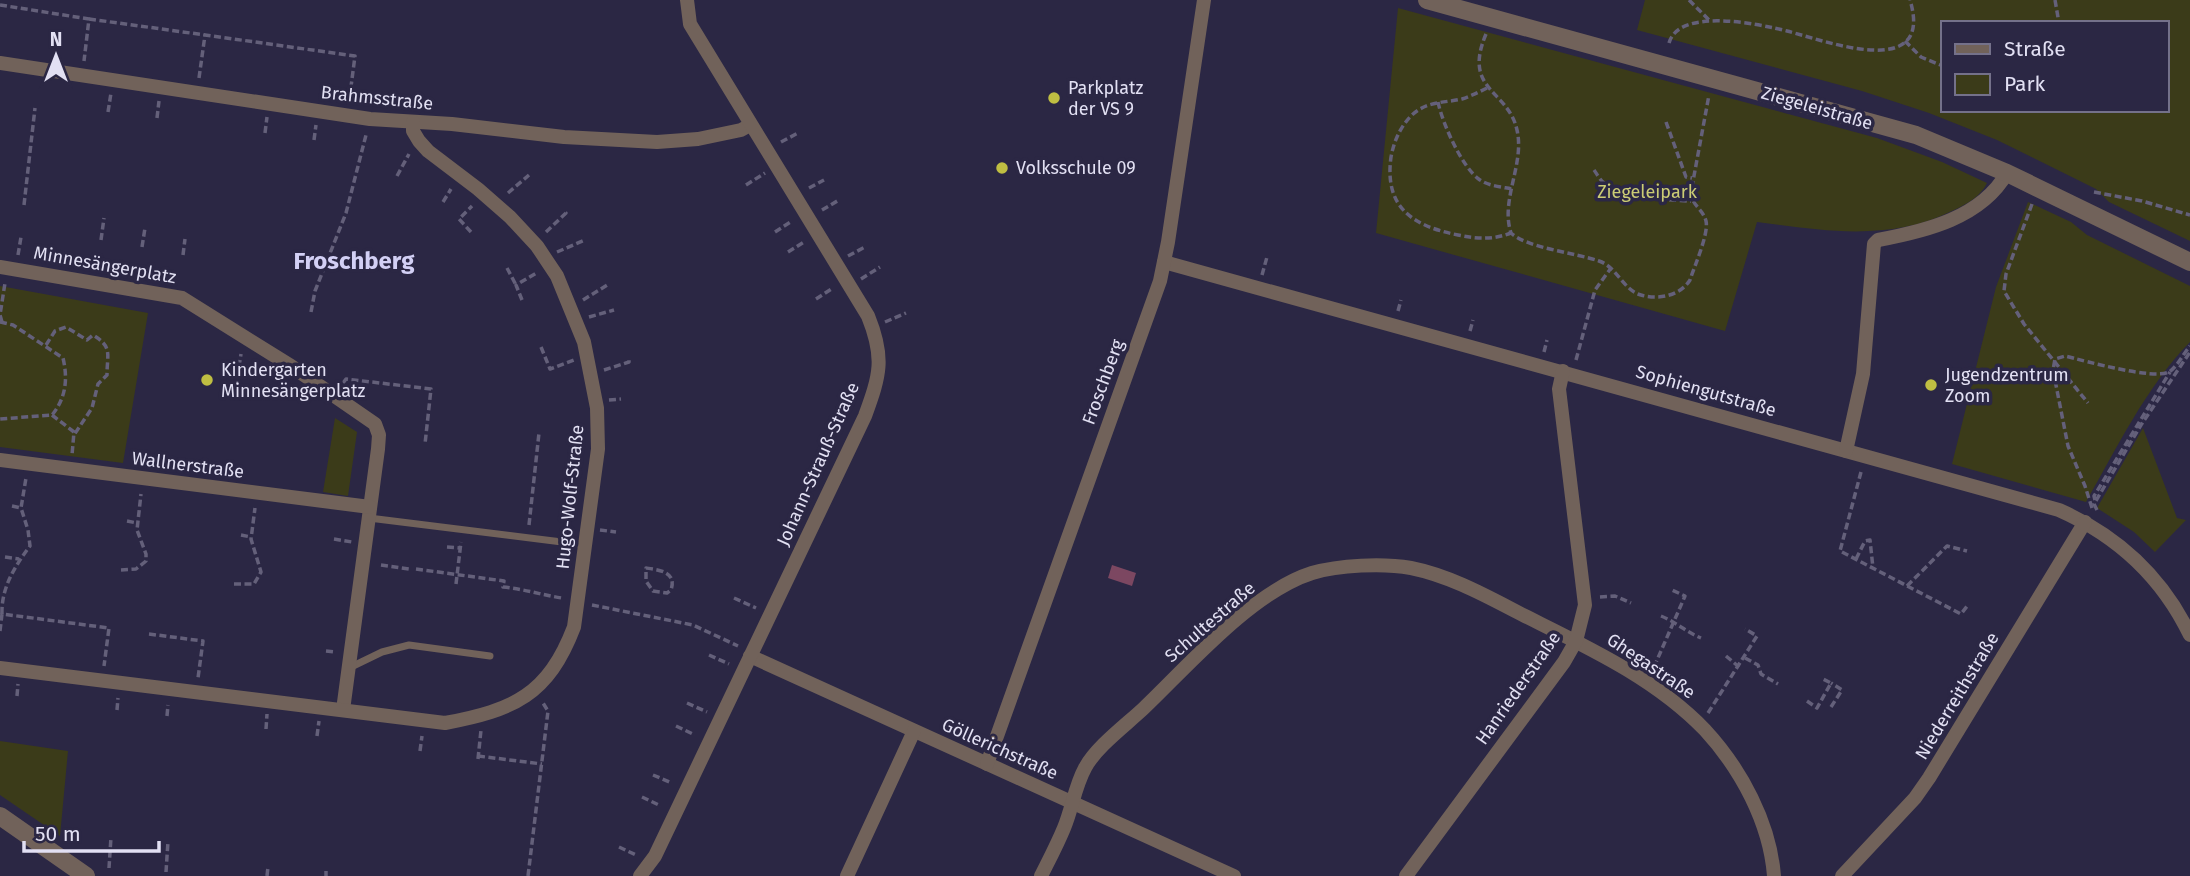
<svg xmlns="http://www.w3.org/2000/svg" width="2190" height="876" viewBox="0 0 2190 876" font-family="'Fira Sans',sans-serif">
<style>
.green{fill:#3b3b19;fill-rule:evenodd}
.water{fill:#7c4761}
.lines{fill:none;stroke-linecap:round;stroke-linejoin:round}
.path{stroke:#64607a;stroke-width:3.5;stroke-dasharray:7 3.5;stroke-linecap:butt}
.service{stroke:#71625a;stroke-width:7}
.minor{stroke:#71625a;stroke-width:14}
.tertiary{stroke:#71625a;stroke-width:18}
.poi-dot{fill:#bfbe42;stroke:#2b2744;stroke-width:2.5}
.labels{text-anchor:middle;stroke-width:7;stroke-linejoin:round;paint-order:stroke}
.poi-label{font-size:18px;fill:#e2e0f3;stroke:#2b2744;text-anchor:start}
.street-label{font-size:18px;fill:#e2e0f3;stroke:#2b2744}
.park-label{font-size:18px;fill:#cbcc74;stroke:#2b2744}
.district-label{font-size:24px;font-weight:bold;fill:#d3d0f5;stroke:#2b2744}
</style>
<rect width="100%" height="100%" fill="#2b2744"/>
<g class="green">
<path d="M1645,0H2190V241L2109,202L2096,189L1997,140L1929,113L1862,91L1637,30ZM1943,23H2167V110H1943Z"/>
<path d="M1398,8L1877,138L1942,162L1987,183C1981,196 1967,204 1954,210C1891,242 1824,231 1757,222L1725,331L1376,233Z"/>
<path d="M2028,202L2071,222L2087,235L2190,286V342C2146,387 2117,448 2086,502L1952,464L1996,287Z"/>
<polygon points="0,286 148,313 123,463 0,447"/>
<polygon points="335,418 357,432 348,496 323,492"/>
<polygon points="2143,428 2177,518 2186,520 2155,552 2134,532 2097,508"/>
<polygon points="0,741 68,751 60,836 0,795"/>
</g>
<polygon class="water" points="1112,565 1136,573 1132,586 1108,578"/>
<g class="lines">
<g class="path">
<polyline points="1689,0 1709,20"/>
<polyline points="2055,0 2059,23"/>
<polyline points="0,5 89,19 84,61"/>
<polyline points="89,19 205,35"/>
<path d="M1486,34C1462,91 1508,89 1517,130C1525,164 1500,200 1511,233C1527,248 1576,253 1599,261C1617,267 1623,290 1641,295C1658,300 1680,296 1690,280C1694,267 1709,234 1706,221C1703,209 1691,205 1691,192L1709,95"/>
<polyline points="1905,41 1921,57 1943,66"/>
<path d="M1669,43C1679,7 1759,24 1787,31C1823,40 1935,83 1910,0"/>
<polyline points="199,78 205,35 355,56 349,102"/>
<path d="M1487,88C1479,92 1471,96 1462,99C1444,103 1427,101 1412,115C1400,127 1394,141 1391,157C1384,208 1413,226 1458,235C1477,239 1492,240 1511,233"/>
<path d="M1438,102C1442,122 1462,168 1480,180C1489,186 1502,187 1512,189"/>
<polyline points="108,112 111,93"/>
<polyline points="157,118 159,101"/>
<polyline points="1666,122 1686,177 1692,178"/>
<polyline points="265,133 267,117"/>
<polyline points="314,140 316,125"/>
<polyline points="781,142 798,133"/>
<path d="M1594,170C1597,174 1600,180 1604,183C1624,195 1669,201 1691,201"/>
<polyline points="397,176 409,154"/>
<polyline points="746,185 765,173"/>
<polyline points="809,188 824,180"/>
<polyline points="2094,192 2142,201 2190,215"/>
<polyline points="508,193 529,175"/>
<polyline points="443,202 451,189"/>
<polyline points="2032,204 2006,274 2004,291 2024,324 2088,403"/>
<polyline points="24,205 35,108"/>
<polyline points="822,210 839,200"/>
<polyline points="471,232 459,219 472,206"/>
<polyline points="546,232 566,213 564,212"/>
<polyline points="775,232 792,221"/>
<polyline points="101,240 104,218"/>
<polyline points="142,247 145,228"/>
<polyline points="557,252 585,240"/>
<polyline points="788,252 804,242"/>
<polyline points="18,255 21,237"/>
<polyline points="183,255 185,239"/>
<polyline points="848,256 865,247"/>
<polyline points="507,268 516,285"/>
<polyline points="1262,275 1267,257"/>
<polyline points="861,279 880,267"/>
<polyline points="816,299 833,288"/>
<polyline points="522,300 516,285 538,272"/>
<polyline points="583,300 609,284"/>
<polyline points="1398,311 1401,300"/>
<polyline points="311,312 315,291 346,213 366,135"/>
<polyline points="589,317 614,310"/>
<path d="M0,322L13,325L63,358C68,379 66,398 52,415L0,419"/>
<polyline points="2,322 0,315 5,283"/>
<polyline points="885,322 906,313"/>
<polyline points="1470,331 1473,320"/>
<path d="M46,345L55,331L66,327L87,340L93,335C113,347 107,354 107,375L98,384L92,408L74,435"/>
<polyline points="541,347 550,369 574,360"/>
<polyline points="1544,352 1547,340"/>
<polyline points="1576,360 1595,290 1611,268"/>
<polyline points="604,370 629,362 629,360"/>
<polyline points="343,383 346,379 431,389 425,444"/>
<polyline points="234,398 241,354"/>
<polyline points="609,400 621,399"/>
<polyline points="52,415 74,432 72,455"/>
<polyline points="1861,472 1840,551 1961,614 1968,605"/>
<polyline points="2095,500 2094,496 2170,372"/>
<polyline points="12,506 21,508"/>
<path d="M2092,508L2085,486L2068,446L2053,370L2055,359L2065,356C2085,361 2153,380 2169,372C2177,367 2184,353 2190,346"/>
<polyline points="2097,510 2094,504 2141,425 2190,352"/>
<polyline points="127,521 137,523"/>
<polyline points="529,525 539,433"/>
<polyline points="600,530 616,532"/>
<polyline points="241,535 251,537"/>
<polyline points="334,539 352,542"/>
<polyline points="447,547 460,548"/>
<polyline points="5,557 19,559"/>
<polyline points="1856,559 1865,541 1870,540 1873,568"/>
<polyline points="381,565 409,569"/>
<path d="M646,568C660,570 677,572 671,590L667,593L653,591L646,581Z"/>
<path d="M416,569L504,581L503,587C524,589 542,595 562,598"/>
<polyline points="121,570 136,569 146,561 146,554 137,530 141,494"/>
<polyline points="234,584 254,584 261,572 251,539 255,508"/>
<polyline points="456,584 461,542"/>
<polyline points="1907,586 1947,546 1967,551"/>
<polyline points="1600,597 1615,596 1631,603"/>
<polyline points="734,598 756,608"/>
<polyline points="592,605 693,625 738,646"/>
<path d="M2,614C1,588 15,566 30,546L28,530L21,508L26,478"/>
<path d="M1661,616C1676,622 1686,632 1701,638"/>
<polyline points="0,631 2,614 109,628 104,666"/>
<polyline points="149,634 203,641 198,678"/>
<polyline points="326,651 336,652"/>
<polyline points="709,655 729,664"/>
<polyline points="1726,656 1739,667"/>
<polyline points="1745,658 1758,665 1761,674 1778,684"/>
<polyline points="1654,667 1685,596 1672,590"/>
<polyline points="17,696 18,684"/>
<polyline points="1807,701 1817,708 1831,683 1821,678"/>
<polyline points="687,703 707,712"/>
<polyline points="1831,707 1842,690 1831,683"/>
<polyline points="117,710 118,698"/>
<polyline points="1708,713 1757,636 1745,629"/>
<polyline points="167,716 168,705"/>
<polyline points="676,726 695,735"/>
<polyline points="266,729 267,714"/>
<polyline points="317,736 319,721"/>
<polyline points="420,751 422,736"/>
<polyline points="478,756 542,764"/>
<polyline points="478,759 481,730"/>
<polyline points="653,775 672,783"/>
<polyline points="642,797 661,806"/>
<polyline points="619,847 636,855"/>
<polyline points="109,868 111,837"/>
<polyline points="166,872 168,841"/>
<polyline points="267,876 268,867"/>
<polyline points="326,876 326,871"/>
<polyline points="528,876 548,711 543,703"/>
</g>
<g class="service">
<polyline points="369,518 586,545"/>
<polyline points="349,668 382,652 409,645 490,656"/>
</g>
<g class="minor">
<polyline points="0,63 370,119 452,124 564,137 657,142 698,139 741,130 750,125"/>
<path d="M1164,262L2059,510C2118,536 2162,577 2190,635"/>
<polyline points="0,267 182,298 291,366 375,424 379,435 378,449 343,710"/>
<path d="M1846,451L1863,374L1874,244L1878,240C1926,231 1981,218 2007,173"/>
<polyline points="0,460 370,507"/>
<polyline points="750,656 1234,876"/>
<path d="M0,668L445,723C514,710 548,695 574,627L598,449L597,408L584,342L557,276L537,246L510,217L478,189L428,151L419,141L413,131V122"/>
<polyline points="987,764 1160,281 1168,242 1204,0"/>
<path d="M640,876L655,856L865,416C880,375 885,358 868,316L690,24L687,0"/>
<polyline points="847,876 914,731"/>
<path d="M1041,876C1049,860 1057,845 1064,828C1072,809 1075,786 1085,768C1096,747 1126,725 1144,708C1189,665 1252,592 1312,573C1339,565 1383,563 1411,568C1451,576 1488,597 1523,615C1587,647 1655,678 1705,730C1741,769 1770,823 1774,876"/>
<polyline points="1406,876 1564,662 1576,641 1585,605 1559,389 1563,371"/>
<polyline points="1842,876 1915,798 1929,778 2085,522"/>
</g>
<g class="tertiary">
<polyline points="1427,0 1916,135 2007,173 2190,262"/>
<polyline points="0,816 86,876"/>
</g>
</g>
<g class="poi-dot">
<circle cx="1054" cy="98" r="7"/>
<circle cx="1002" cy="168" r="7"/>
<circle cx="207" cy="380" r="7"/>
<circle cx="1931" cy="385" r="7"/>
</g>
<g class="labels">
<g class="poi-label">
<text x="1068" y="94">Parkplatz<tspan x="1068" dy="21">der VS 9</tspan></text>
<text x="1016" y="174">Volksschule 09</text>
<text x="221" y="376">Kindergarten<tspan x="221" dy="21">Minnesängerplatz</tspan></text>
<text x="1945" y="381">Jugendzentrum<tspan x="1945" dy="21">Zoom</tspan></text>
</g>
<g class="street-label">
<text transform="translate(377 98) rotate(6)" y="6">Brahmsstraße</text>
<text transform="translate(1817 108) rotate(16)" y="6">Ziegeleistraße</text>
<text transform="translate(105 265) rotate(10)" y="6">Minnesängerplatz</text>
<text transform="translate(1103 382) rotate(-70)" y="6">Froschberg</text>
<text transform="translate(1706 391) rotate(16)" y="6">Sophiengutstraße</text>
<text transform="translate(818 464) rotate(-66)" y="6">Johann-Strauß-Straße</text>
<text transform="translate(188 465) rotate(7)" y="6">Wallnerstraße</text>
<text transform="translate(570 497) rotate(-84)" y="6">Hugo-Wolf-Straße</text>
<text transform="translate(1210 622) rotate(-41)" y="6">Schultestraße</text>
<text transform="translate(1651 666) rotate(34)" y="6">Ghegastraße</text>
<text transform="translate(1518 688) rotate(-55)" y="6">Hanriederstraße</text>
<text transform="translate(1957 696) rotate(-59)" y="6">Niederreithstraße</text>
<text transform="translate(1000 749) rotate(24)" y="6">Göllerichstraße</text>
</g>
<g class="park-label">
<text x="1647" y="198">Ziegeleipark</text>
</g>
<g class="district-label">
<text x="354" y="269">Froschberg</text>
</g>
</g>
<rect x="1941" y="21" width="228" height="91" fill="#2b2744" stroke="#74718a" stroke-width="2"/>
<rect x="1955" y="44" width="35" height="10" fill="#71625a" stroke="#74718a" stroke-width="2"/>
<text x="2004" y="56" font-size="21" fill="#e2e0f3">Straße</text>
<rect x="1955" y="74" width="35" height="21" fill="#3b3b19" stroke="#74718a" stroke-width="2"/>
<text x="2004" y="91" font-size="21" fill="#e2e0f3">Park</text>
<g transform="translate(56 56)" stroke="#2b2744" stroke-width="5" paint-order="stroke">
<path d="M0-5L12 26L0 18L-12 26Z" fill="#e2e0f3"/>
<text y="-10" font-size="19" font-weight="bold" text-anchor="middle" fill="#e2e0f3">N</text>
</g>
<path d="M24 841v10h135v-10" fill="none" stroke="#e2e0f3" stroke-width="3.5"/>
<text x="35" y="841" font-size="21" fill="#e2e0f3" stroke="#2b2744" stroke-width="5" paint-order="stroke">50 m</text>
</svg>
